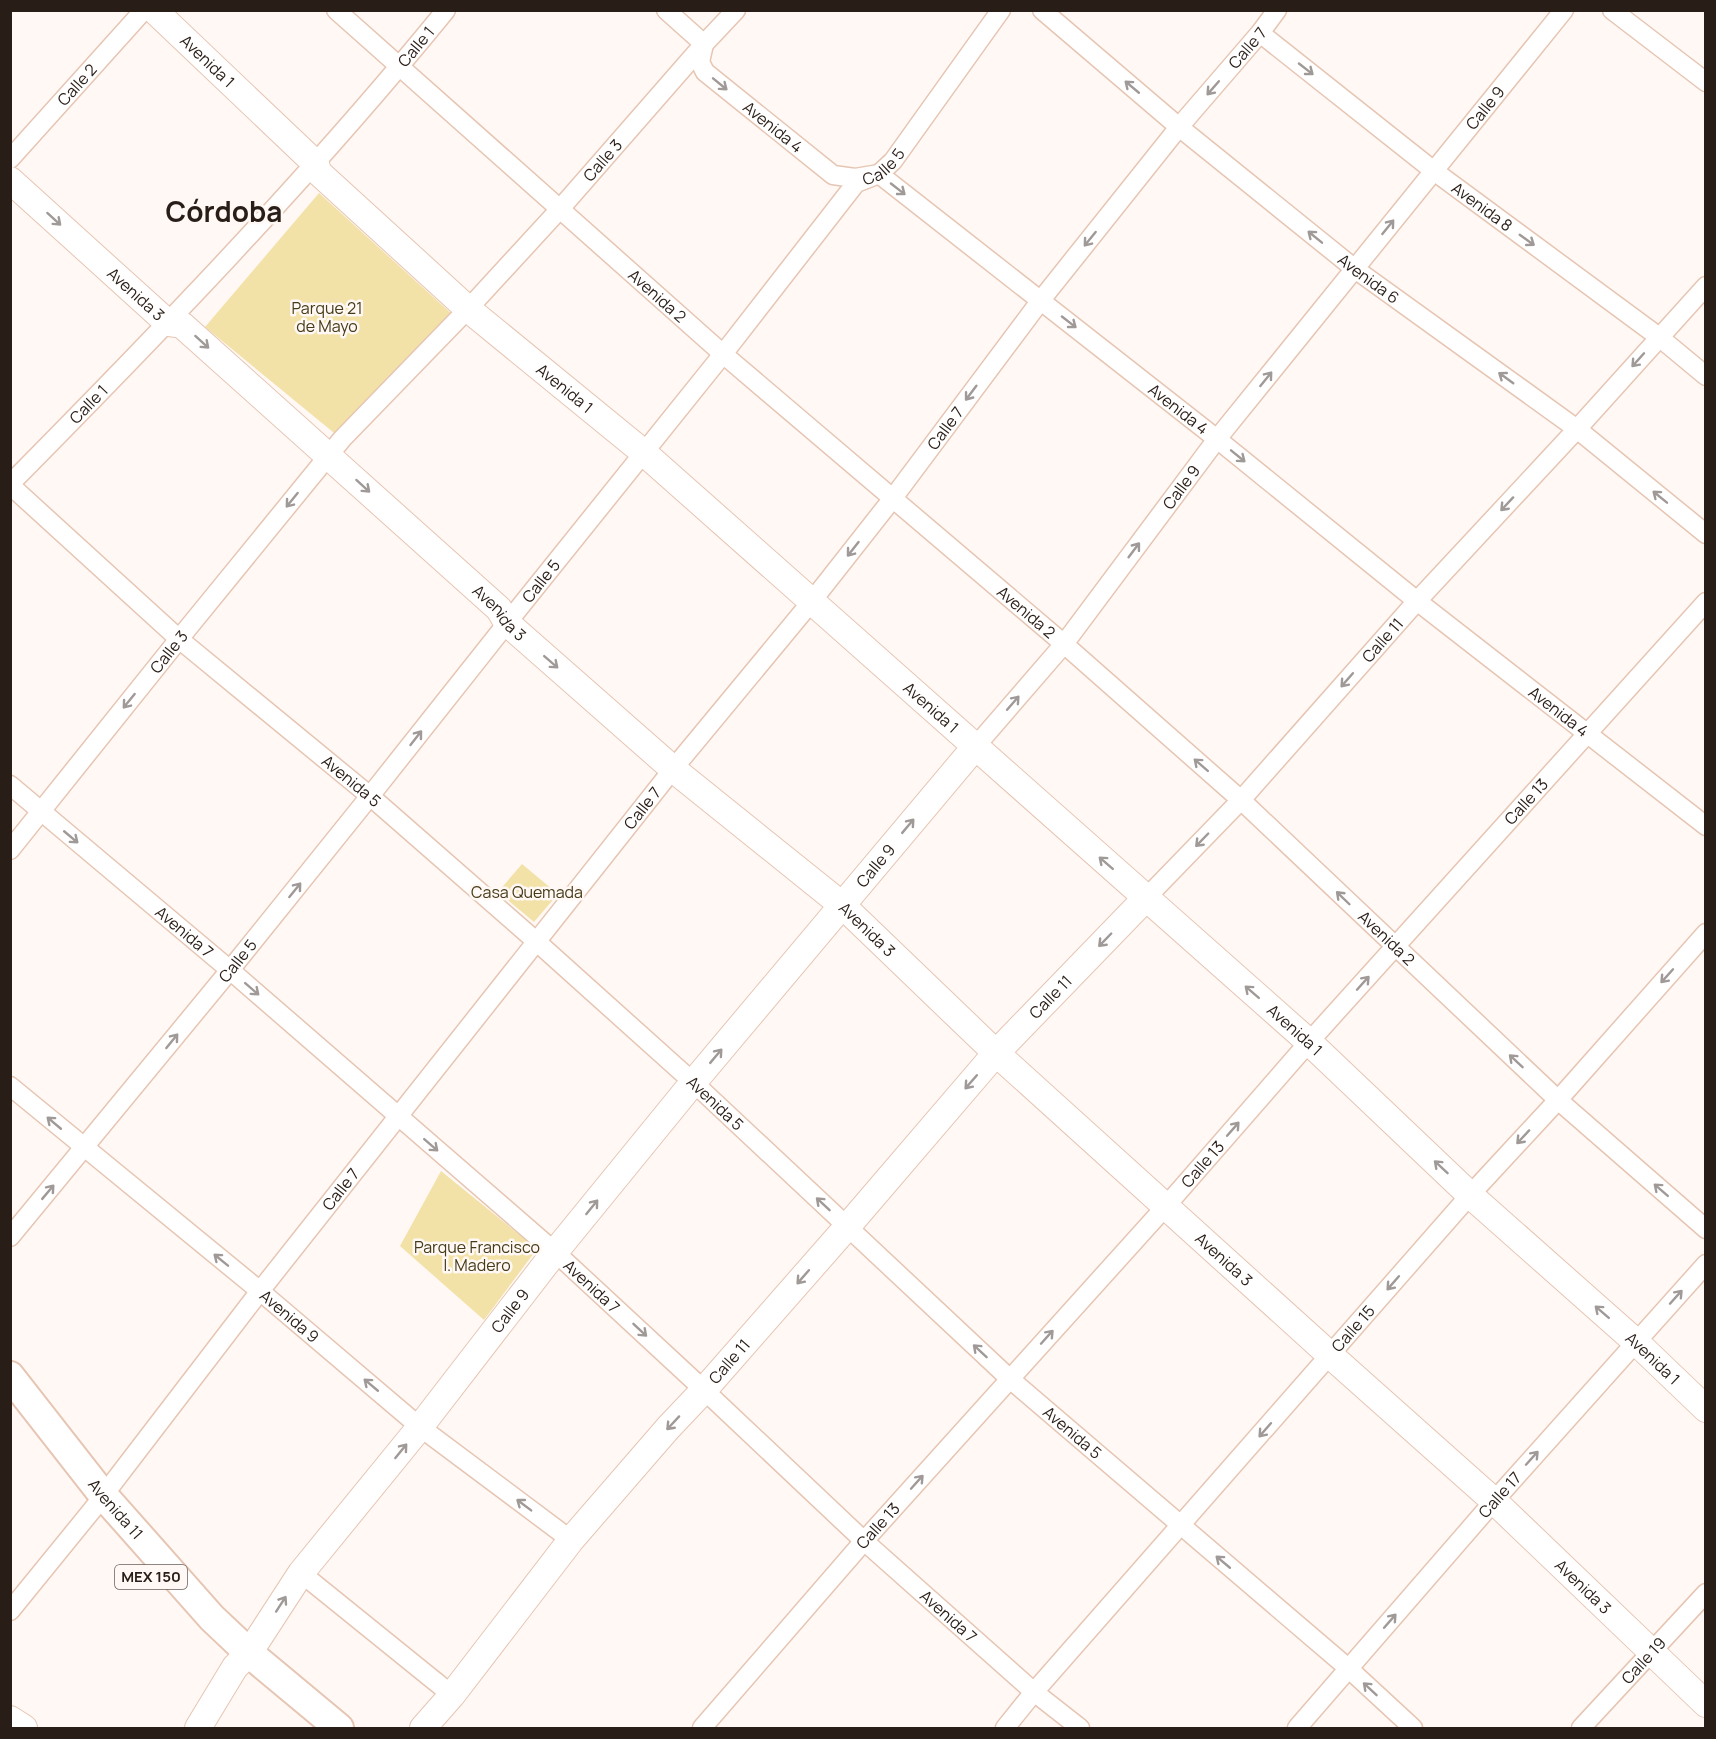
<svg xmlns="http://www.w3.org/2000/svg" width="1716" height="1739" viewBox="0 0 1716 1739" font-family="Manrope,sans-serif">
<style>
.green{fill:#f3e2a8}
.lines{fill:none;stroke-linecap:round;stroke-linejoin:round}
.street-casing{stroke:#e6c5b3;stroke-width:21}
.secondary-casing{stroke:#e6c5b3;stroke-width:28}
.primary-casing{stroke:#e6c5b3;stroke-width:32}
.street{stroke:#fff;stroke-width:18}
.secondary{stroke:#fff;stroke-width:26}
.primary{stroke:#fff;stroke-width:28}
.oneway{stroke:#9f9997}
.labels{text-anchor:middle;stroke-width:5;stroke-linejoin:round;paint-order:stroke}
.shield{fill:#fff8f4;stroke:#695f59;stroke-width:1.5}
.shield-label{font-size:15px;font-weight:bold;fill:#291d17}
.street-label{font-size:16px;fill:#291d17;stroke:#fff8f4}
.park-label{font-size:16px;fill:#453b18;stroke:#fff8f4}
.town-label{font-size:28px;font-weight:bold;fill:#291d17;stroke:#fff8f4}
</style>
<rect width="100%" height="100%" fill="#fff8f4"/>
<g class="green">
<polygon points="319,193 453,315 339,437 205,327"/>
<polygon points="522,864 558,894 534,922 498,892"/>
<polygon points="441,1171 537,1249 484,1320 400,1246"/>
</g>
<g class="lines">
<g class="street-casing">
<g id="street">
<path id="s1" d="M336,10L723,354L1064,644L1241,800L1558,1100L1706,1229"/>
<path id="s2" d="M666,10L704,44L700,62L705,72L833,175L855,178L879,174L1217,439L1417,601L1706,826"/>
<path id="s3" d="M1042,10L1179,127L1355,269L1577,429L1706,534"/>
<polyline points="1612,10 1706,82"/>
<path id="s4" d="M1260,33L1434,171L1659,337L1706,376"/>
<path id="s5" d="M10,159L144,10"/>
<path id="s6" d="M10,484C161,331 310,177 446,10"/>
<path id="s7" d="M10,485L179,639L370,796L537,942L694,1083L1010,1379L1348,1668L1413,1728"/>
<path id="s8" d="M975,747L1064,644L1217,439L1564,10"/>
<path id="s9" d="M10,785L230,970L555,1252L704,1390L864,1541L1034,1692L1080,1728"/>
<path id="s10" d="M10,850L179,639L342,439L468,309L559,210L704,44L736,10"/>
<path id="s11" d="M1146,898L1241,800L1417,601L1577,429L1706,286"/>
<path id="s12" d="M10,1086L260,1291L420,1427L571,1540"/>
<path id="s13" d="M10,1237L230,970L370,796L507,623L723,354L856,183L879,174L893,161L1001,10"/>
<polyline points="301,1573 452,1695"/>
<path id="s14" d="M10,1611L93,1509L260,1291L673,769L812,601L893,498L1041,300L1179,127L1260,33L1277,10"/>
<path id="s15" d="M702,1728L864,1541L1166,1206L1309,1042L1706,602"/>
<path id="s16" d="M1005,1728L1034,1692L1470,1195L1558,1100L1706,933"/>
<path id="s17" d="M1297,1728L1494,1501L1706,1264"/>
<path id="s18" d="M1581,1728L1706,1593"/>
</g>
</g>
<g class="secondary-casing">
<g id="secondary">
<path id="s19" d="M154,10L316,164L318,172L468,309L643,452L1309,1042L1470,1195L1636,1342L1706,1409"/>
<path id="s20" d="M10,180L168,323L182,325L499,609L507,623L673,769L842,905L996,1053L1330,1355L1494,1501L1706,1704"/>
<polyline points="10,1719 24,1728"/>
<path id="s21" d="M198,1728L235,1667L249,1653L301,1573L420,1427L555,1252L687,1090L975,747"/>
<path id="s22" d="M423,1728L452,1695L571,1540L668,1428L704,1390L847,1227L996,1053L1146,898"/>
</g>
</g>
<g class="primary-casing">
<g id="primary">
<path id="s23" d="M10,1376L103,1495L212,1618L249,1653L339,1728"/>
</g>
</g>
<use href="#street" class="street"/>
<use href="#secondary" class="secondary"/>
<use href="#primary" class="primary"/>
</g>
<defs><path id="oneway-shaft" d="M-6 0H5M1.5-3L5.5 0L1.5 3" fill="none" stroke-width="1.6" stroke-linecap="round" stroke-linejoin="round" transform="scale(1.5)"/></defs>
<g class="oneway">
<use href="#oneway-shaft" transform="translate(1306 69) rotate(38)"/>
<use href="#oneway-shaft" transform="translate(720 84) rotate(39)"/>
<use href="#oneway-shaft" transform="translate(1132 87) rotate(-140)"/>
<use href="#oneway-shaft" transform="translate(1213 88) rotate(131)"/>
<use href="#oneway-shaft" transform="translate(898 189) rotate(38)"/>
<use href="#oneway-shaft" transform="translate(54 219) rotate(42)"/>
<use href="#oneway-shaft" transform="translate(1388 227) rotate(-51)"/>
<use href="#oneway-shaft" transform="translate(1315 237) rotate(-141)"/>
<use href="#oneway-shaft" transform="translate(1090 239) rotate(129)"/>
<use href="#oneway-shaft" transform="translate(1527 240) rotate(36)"/>
<use href="#oneway-shaft" transform="translate(1069 322) rotate(38)"/>
<use href="#oneway-shaft" transform="translate(202 342) rotate(42)"/>
<use href="#oneway-shaft" transform="translate(1638 360) rotate(132)"/>
<use href="#oneway-shaft" transform="translate(1506 378) rotate(-144)"/>
<use href="#oneway-shaft" transform="translate(1266 379) rotate(-51)"/>
<use href="#oneway-shaft" transform="translate(971 393) rotate(127)"/>
<use href="#oneway-shaft" transform="translate(1238 456) rotate(39)"/>
<use href="#oneway-shaft" transform="translate(363 486) rotate(42)"/>
<use href="#oneway-shaft" transform="translate(1660 497) rotate(-141)"/>
<use href="#oneway-shaft" transform="translate(292 500) rotate(129)"/>
<use href="#oneway-shaft" transform="translate(1507 504) rotate(133)"/>
<use href="#oneway-shaft" transform="translate(853 549) rotate(128)"/>
<use href="#oneway-shaft" transform="translate(1134 550) rotate(-53)"/>
<use href="#oneway-shaft" transform="translate(551 662) rotate(41)"/>
<use href="#oneway-shaft" transform="translate(1347 680) rotate(131)"/>
<use href="#oneway-shaft" transform="translate(129 701) rotate(129)"/>
<use href="#oneway-shaft" transform="translate(1013 703) rotate(-49)"/>
<use href="#oneway-shaft" transform="translate(416 738) rotate(-52)"/>
<use href="#oneway-shaft" transform="translate(1201 765) rotate(-139)"/>
<use href="#oneway-shaft" transform="translate(908 826) rotate(-50)"/>
<use href="#oneway-shaft" transform="translate(71 837) rotate(40)"/>
<use href="#oneway-shaft" transform="translate(1202 840) rotate(134)"/>
<use href="#oneway-shaft" transform="translate(1106 863) rotate(-139)"/>
<use href="#oneway-shaft" transform="translate(295 890) rotate(-51)"/>
<use href="#oneway-shaft" transform="translate(1343 898) rotate(-136)"/>
<use href="#oneway-shaft" transform="translate(1105 940) rotate(134)"/>
<use href="#oneway-shaft" transform="translate(1667 976) rotate(132)"/>
<use href="#oneway-shaft" transform="translate(1363 983) rotate(-48)"/>
<use href="#oneway-shaft" transform="translate(252 989) rotate(41)"/>
<use href="#oneway-shaft" transform="translate(1252 992) rotate(-139)"/>
<use href="#oneway-shaft" transform="translate(172 1041) rotate(-51)"/>
<use href="#oneway-shaft" transform="translate(716 1056) rotate(-50)"/>
<use href="#oneway-shaft" transform="translate(1516 1061) rotate(-137)"/>
<use href="#oneway-shaft" transform="translate(971 1082) rotate(131)"/>
<use href="#oneway-shaft" transform="translate(54 1123) rotate(-140)"/>
<use href="#oneway-shaft" transform="translate(1233 1129) rotate(-49)"/>
<use href="#oneway-shaft" transform="translate(1523 1137) rotate(133)"/>
<use href="#oneway-shaft" transform="translate(431 1145) rotate(41)"/>
<use href="#oneway-shaft" transform="translate(1441 1167) rotate(-137)"/>
<use href="#oneway-shaft" transform="translate(1661 1190) rotate(-139)"/>
<use href="#oneway-shaft" transform="translate(48 1192) rotate(-50)"/>
<use href="#oneway-shaft" transform="translate(823 1204) rotate(-137)"/>
<use href="#oneway-shaft" transform="translate(592 1207) rotate(-51)"/>
<use href="#oneway-shaft" transform="translate(221 1260) rotate(-141)"/>
<use href="#oneway-shaft" transform="translate(803 1277) rotate(131)"/>
<use href="#oneway-shaft" transform="translate(1393 1283) rotate(131)"/>
<use href="#oneway-shaft" transform="translate(1676 1297) rotate(-48)"/>
<use href="#oneway-shaft" transform="translate(1602 1312) rotate(-139)"/>
<use href="#oneway-shaft" transform="translate(640 1330) rotate(43)"/>
<use href="#oneway-shaft" transform="translate(1047 1337) rotate(-48)"/>
<use href="#oneway-shaft" transform="translate(980 1351) rotate(-137)"/>
<use href="#oneway-shaft" transform="translate(371 1385) rotate(-140)"/>
<use href="#oneway-shaft" transform="translate(673 1423) rotate(133)"/>
<use href="#oneway-shaft" transform="translate(1265 1430) rotate(131)"/>
<use href="#oneway-shaft" transform="translate(401 1451) rotate(-51)"/>
<use href="#oneway-shaft" transform="translate(1532 1458) rotate(-48)"/>
<use href="#oneway-shaft" transform="translate(917 1482) rotate(-48)"/>
<use href="#oneway-shaft" transform="translate(524 1505) rotate(-143)"/>
<use href="#oneway-shaft" transform="translate(1223 1562) rotate(-140)"/>
<use href="#oneway-shaft" transform="translate(281 1604) rotate(-57)"/>
<use href="#oneway-shaft" transform="translate(1390 1621) rotate(-49)"/>
<use href="#oneway-shaft" transform="translate(1370 1689) rotate(-137)"/>
</g>
<g class="labels">
<rect class="shield" x="115" y="1565" width="72" height="24" rx="4.5"/>
<g class="shield-label">
<text x="151" y="1582">MEX 150</text>
</g>
<g class="street-label">
<text dy="6" stroke="none"><textPath href="#s6" startOffset="597">Calle 1</textPath></text>
<text dy="6" stroke="none"><textPath href="#s14" startOffset="1994">Calle 7</textPath></text>
<text dy="6" stroke="none"><textPath href="#s19" startOffset="74">Avenida 1</textPath></text>
<text dy="6" stroke="none"><textPath href="#s5" startOffset="100">Calle 2</textPath></text>
<text dy="6" stroke="none"><textPath href="#s8" startOffset="818">Calle 9</textPath></text>
<text dy="6" stroke="none"><textPath href="#s2" startOffset="168">Avenida 4</textPath></text>
<text dy="6" stroke="none"><textPath href="#s10" startOffset="910">Calle 3</textPath></text>
<text dy="6" stroke="none"><textPath href="#s13" startOffset="1384">Calle 5</textPath></text>
<text dy="6" stroke="none"><textPath href="#s4" startOffset="282">Avenida 8</textPath></text>
<text dy="6" stroke="none"><textPath href="#s3" startOffset="423">Avenida 6</textPath></text>
<text dy="6" stroke="none"><textPath href="#s20" startOffset="170">Avenida 3</textPath></text>
<text dy="6" stroke="none"><textPath href="#s1" startOffset="430">Avenida 2</textPath></text>
<text dy="6" stroke="none"><textPath href="#s19" startOffset="560">Avenida 1</textPath></text>
<text dy="6" stroke="none"><textPath href="#s6" startOffset="112">Calle 1</textPath></text>
<text dy="6" stroke="none"><textPath href="#s2" startOffset="672">Avenida 4</textPath></text>
<text dy="6" stroke="none"><textPath href="#s14" startOffset="1508">Calle 7</textPath></text>
<text dy="6" stroke="none"><textPath href="#s8" startOffset="332">Calle 9</textPath></text>
<text dy="6" stroke="none"><textPath href="#s13" startOffset="844">Calle 5</textPath></text>
<text dy="6" stroke="none"><textPath href="#s20" startOffset="656">Avenida 3</textPath></text>
<text dy="6" stroke="none"><textPath href="#s1" startOffset="916">Avenida 2</textPath></text>
<text dy="6" stroke="none"><textPath href="#s11" startOffset="350">Calle 11</textPath></text>
<text dy="6" stroke="none"><textPath href="#s10" startOffset="254">Calle 3</textPath></text>
<text dy="6" stroke="none"><textPath href="#s19" startOffset="1046">Avenida 1</textPath></text>
<text dy="6" stroke="none"><textPath href="#s2" startOffset="1158">Avenida 4</textPath></text>
<text dy="6" stroke="none"><textPath href="#s7" startOffset="452">Avenida 5</textPath></text>
<text dy="6" stroke="none"><textPath href="#s15" startOffset="1240">Calle 13</textPath></text>
<text dy="6" stroke="none"><textPath href="#s14" startOffset="1022">Calle 7</textPath></text>
<text dy="6" stroke="none"><textPath href="#s21" startOffset="1098">Calle 9</textPath></text>
<text dy="6" stroke="none"><textPath href="#s20" startOffset="1142">Avenida 3</textPath></text>
<text dy="6" stroke="none"><textPath href="#s9" startOffset="228">Avenida 7</textPath></text>
<text dy="6" stroke="none"><textPath href="#s1" startOffset="1402">Avenida 2</textPath></text>
<text dy="6" stroke="none"><textPath href="#s13" startOffset="358">Calle 5</textPath></text>
<text dy="6" stroke="none"><textPath href="#s22" startOffset="964">Calle 11</textPath></text>
<text dy="6" stroke="none"><textPath href="#s19" startOffset="1532">Avenida 1</textPath></text>
<text dy="6" stroke="none"><textPath href="#s7" startOffset="938">Avenida 5</textPath></text>
<text dy="6" stroke="none"><textPath href="#s15" startOffset="754">Calle 13</textPath></text>
<text dy="6" stroke="none"><textPath href="#s14" startOffset="536">Calle 7</textPath></text>
<text dy="6" stroke="none"><textPath href="#s20" startOffset="1628">Avenida 3</textPath></text>
<text dy="6" stroke="none"><textPath href="#s9" startOffset="768">Avenida 7</textPath></text>
<text dy="6" stroke="none"><textPath href="#s21" startOffset="522">Calle 9</textPath></text>
<text dy="6" stroke="none"><textPath href="#s12" startOffset="362">Avenida 9</textPath></text>
<text dy="6" stroke="none"><textPath href="#s16" startOffset="530">Calle 15</textPath></text>
<text dy="6" stroke="none"><textPath href="#s19" startOffset="2018">Avenida 1</textPath></text>
<text dy="6" stroke="none"><textPath href="#s22" startOffset="478">Calle 11</textPath></text>
<text dy="6" stroke="none"><textPath href="#s7" startOffset="1424">Avenida 5</textPath></text>
<text dy="6" stroke="none"><textPath href="#s17" startOffset="309">Calle 17</textPath></text>
<text dy="6" stroke="none"><textPath href="#s23" startOffset="170">Avenida 11</textPath></text>
<text dy="6" stroke="none"><textPath href="#s15" startOffset="268">Calle 13</textPath></text>
<text dy="6" stroke="none"><textPath href="#s20" startOffset="2114">Avenida 3</textPath></text>
<text dy="6" stroke="none"><textPath href="#s9" startOffset="1254">Avenida 7</textPath></text>
<text dy="6" stroke="none"><textPath href="#s18" startOffset="92">Calle 19</textPath></text>
</g>
<g class="park-label">
<text x="327" y="314">Parque 21<tspan x="327" dy="18">de Mayo</tspan></text>
<text x="527" y="898">Casa Quemada</text>
<text x="477" y="1253">Parque Francisco<tspan x="477" dy="18">I. Madero</tspan></text>
</g>
<g class="town-label">
<text x="224" y="222">Córdoba</text>
</g>
</g>
<rect width="1716" height="1739" fill="none" stroke="#291d17" stroke-width="24"/>
</svg>
